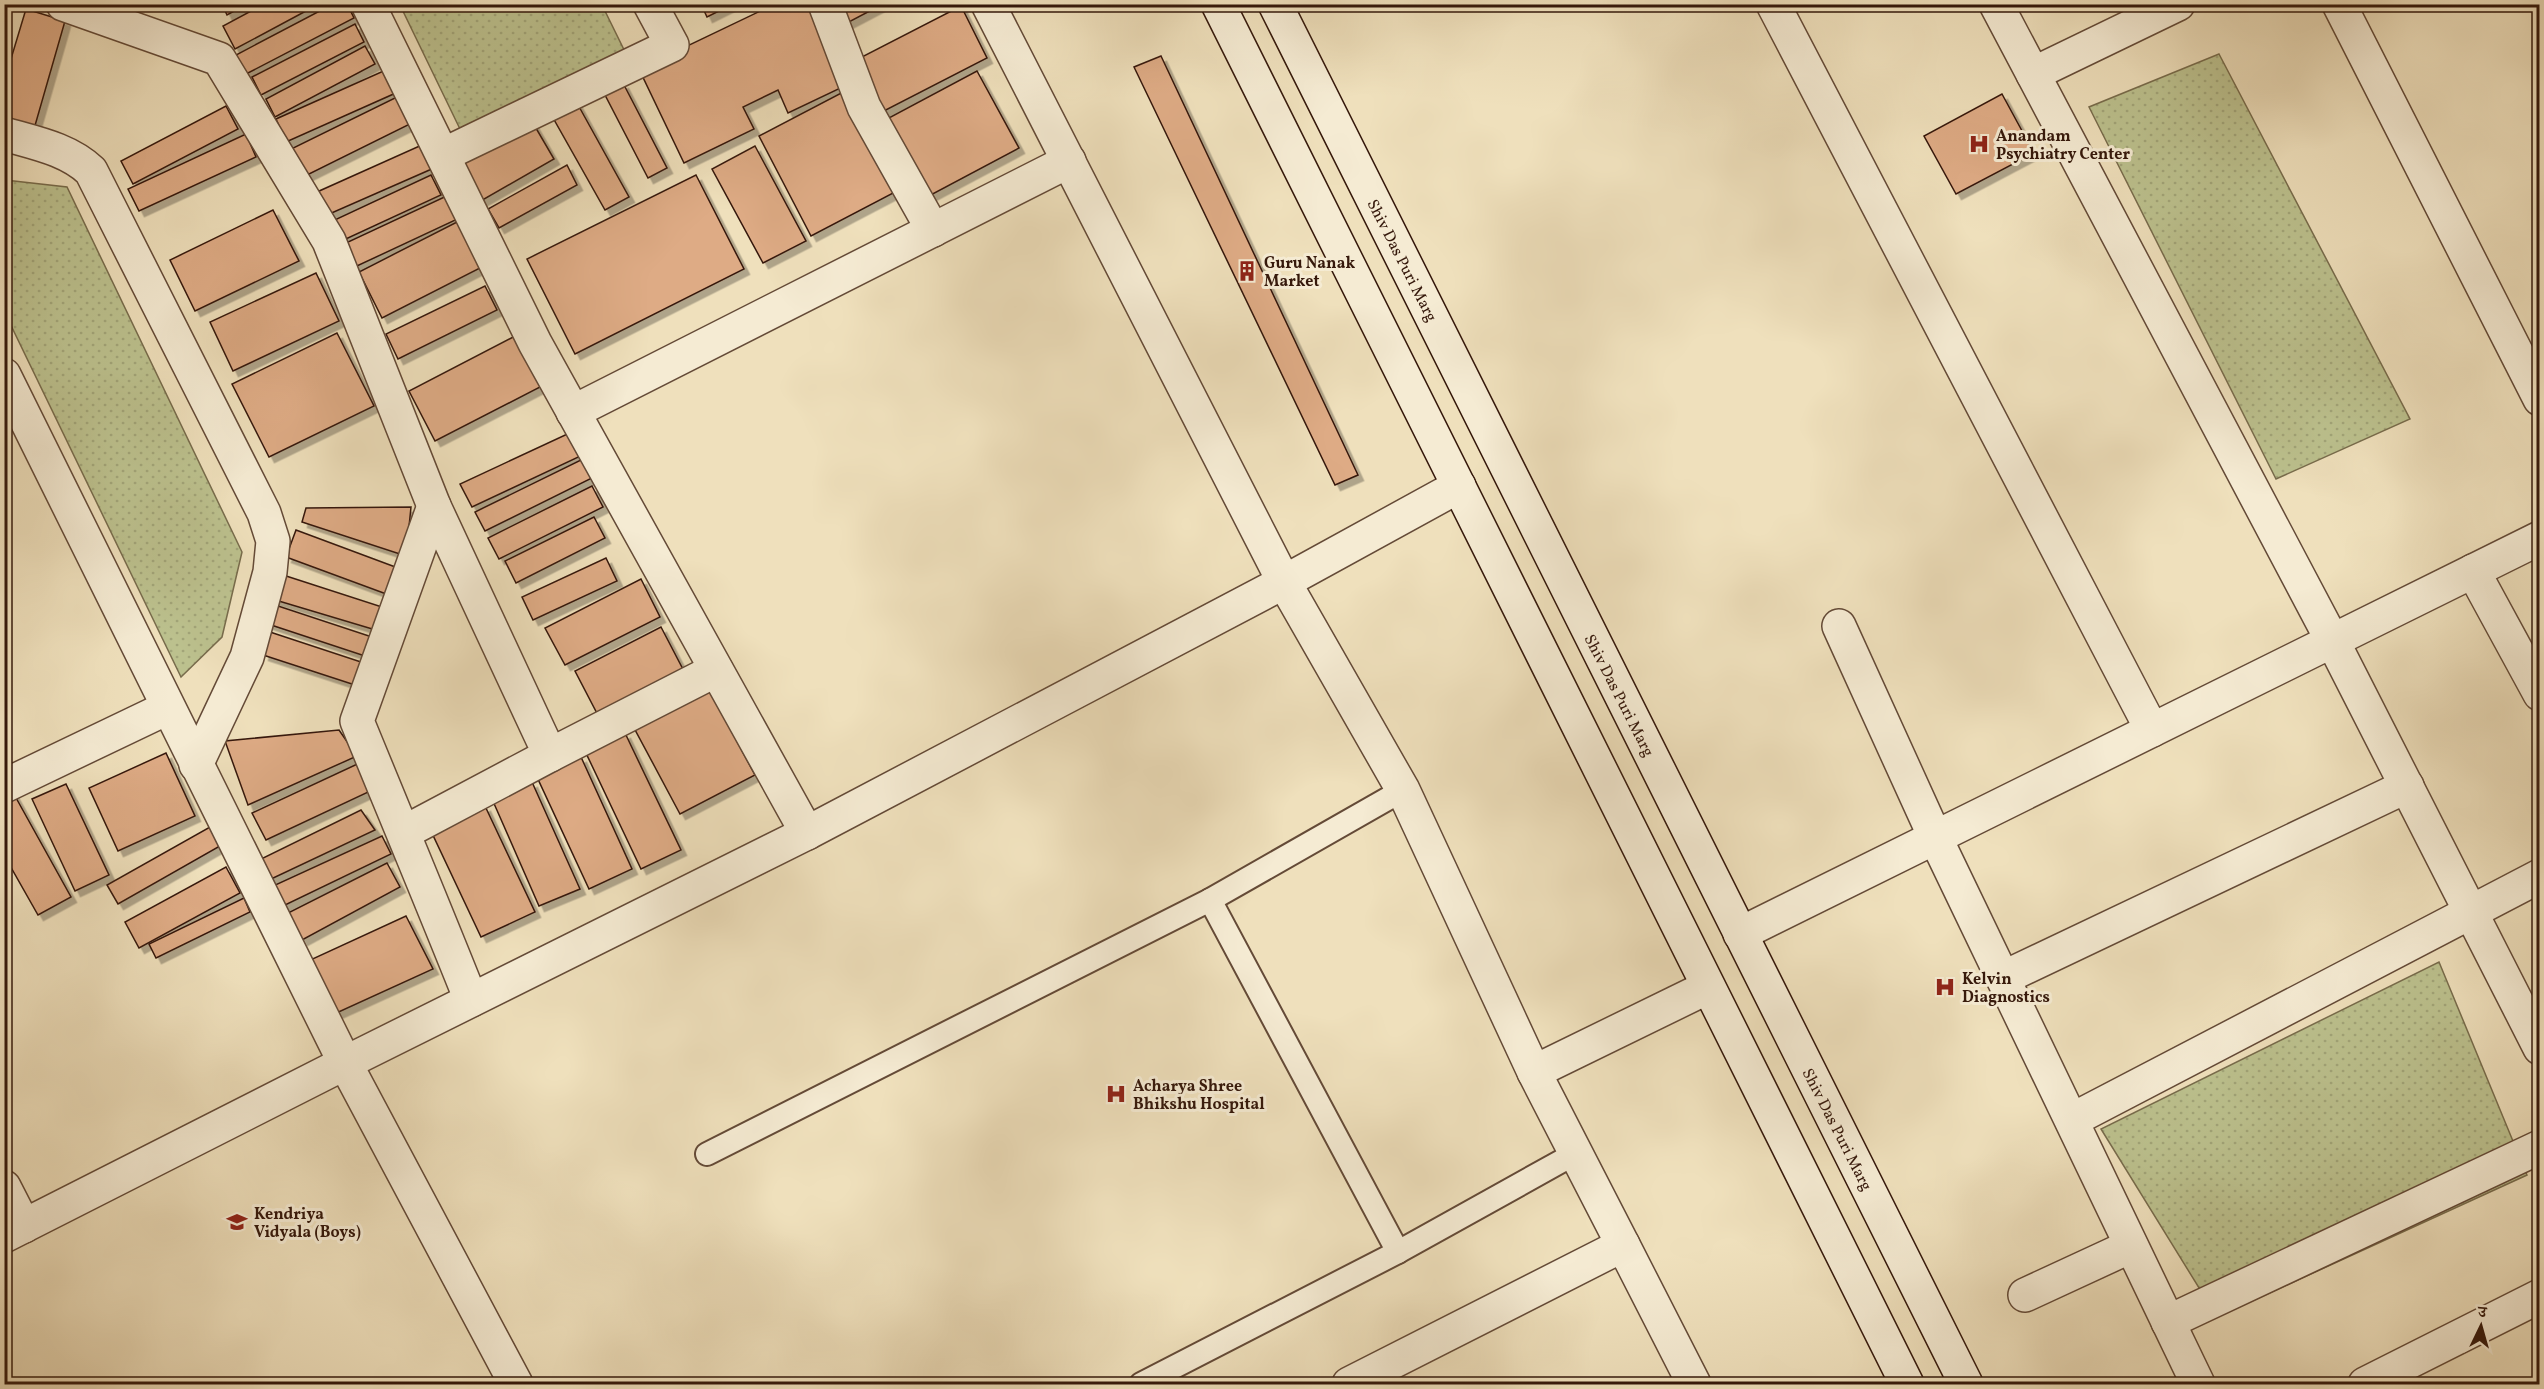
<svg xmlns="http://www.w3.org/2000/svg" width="2544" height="1389" viewBox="0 0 2544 1389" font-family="Vollkorn,'Noto Serif Devanagari',serif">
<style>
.park{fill:url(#park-dots);stroke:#786c4c;stroke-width:1.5}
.building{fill:#deab85;stroke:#35180b;stroke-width:1.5;filter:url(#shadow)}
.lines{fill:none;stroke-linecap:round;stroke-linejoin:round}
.service-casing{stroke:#644a37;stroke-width:26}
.minor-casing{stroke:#644a37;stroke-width:36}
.secondary-casing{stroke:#35180b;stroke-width:36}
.service{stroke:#f5ebd3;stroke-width:22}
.minor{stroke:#f5ebd3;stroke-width:33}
.secondary{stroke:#f5ebd3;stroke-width:33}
.labels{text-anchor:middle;stroke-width:6;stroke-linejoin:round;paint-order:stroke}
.poi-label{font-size:16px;font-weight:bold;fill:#35180b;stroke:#f5ebd3;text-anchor:start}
.street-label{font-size:16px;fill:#35180b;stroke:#f5ebd3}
</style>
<defs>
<pattern id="park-dots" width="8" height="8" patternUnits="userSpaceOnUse" patternTransform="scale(1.5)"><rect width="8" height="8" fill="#bcc18e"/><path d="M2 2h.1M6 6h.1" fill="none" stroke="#a2a579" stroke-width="1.8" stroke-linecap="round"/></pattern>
<filter id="shadow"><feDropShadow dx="5.5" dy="5.5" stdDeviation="0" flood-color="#0004"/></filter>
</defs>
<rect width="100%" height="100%" fill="#efe0bc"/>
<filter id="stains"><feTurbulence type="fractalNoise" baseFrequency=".00333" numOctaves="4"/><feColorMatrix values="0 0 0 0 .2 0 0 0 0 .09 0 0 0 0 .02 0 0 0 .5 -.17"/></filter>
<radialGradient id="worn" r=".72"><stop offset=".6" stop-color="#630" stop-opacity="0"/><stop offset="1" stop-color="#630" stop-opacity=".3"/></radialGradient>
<g class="park">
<polygon points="400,5 602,5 631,64 475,160"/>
<polygon points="2219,54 2410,419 2276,479 2089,107"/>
<polygon points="5,180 67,187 242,552 222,637 181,677 5,313"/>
<polygon points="2439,962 2527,1175 2217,1317 2101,1129"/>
</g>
<g class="building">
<polygon points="222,4 247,4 227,15"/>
<polygon points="264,4 319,4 235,49 223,26"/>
<polygon points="333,4 347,4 354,18 246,74 236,55"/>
<polygon points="701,4 733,4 707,17"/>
<polygon points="775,4 811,4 849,84 788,113 778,90 743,107 754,129 684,163 639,69"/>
<polygon points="839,4 883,4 847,23"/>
<polygon points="961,6 987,58 880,113 854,61"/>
<polygon points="26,9 65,21 32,136 4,128 4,82"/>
<polygon points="355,24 364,42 261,95 252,77"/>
<polygon points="365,46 375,64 275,117 266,99"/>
<polygon points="1161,56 1358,475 1335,485 1134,67"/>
<polygon points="388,69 398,92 286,142 276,119"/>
<polygon points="977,71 1019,148 927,197 885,120"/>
<polygon points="623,83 667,168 648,178 604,93"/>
<polygon points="847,90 899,190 811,236 759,136"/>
<polygon points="2002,94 2034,153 1956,194 1924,136"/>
<polygon points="399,96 412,123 301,178 287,151"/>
<polygon points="577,103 629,197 605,210 552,116"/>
<polygon points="226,106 238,129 133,184 121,161"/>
<polygon points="533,123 554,159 479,202 458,166"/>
<polygon points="246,134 256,157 139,211 128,189"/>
<polygon points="424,144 434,168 327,215 317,192"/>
<polygon points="755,146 806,241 763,263 712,169"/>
<polygon points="567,165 577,185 499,228 488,209"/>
<polygon points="431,175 441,195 335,244 326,224"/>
<polygon points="696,175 744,269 575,354 527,259"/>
<polygon points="453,193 464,216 344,272 333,249"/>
<polygon points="273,210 299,261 195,311 170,260"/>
<polygon points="459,221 484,266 382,318 359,272"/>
<polygon points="316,273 339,321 233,371 210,322"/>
<polygon points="485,286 497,310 398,359 386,334"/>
<polygon points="337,333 374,406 269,457 232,384"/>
<polygon points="517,335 544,385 435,441 409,391"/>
<polygon points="576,430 587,453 472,507 460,484"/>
<polygon points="587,457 596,476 485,531 475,512"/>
<polygon points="592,486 603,507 499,559 488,538"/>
<polygon points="411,507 406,556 302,522 306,508"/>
<polygon points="594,517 605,538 516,583 505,561"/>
<polygon points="296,530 398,568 389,595 286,557"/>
<polygon points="606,558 617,581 533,620 522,597"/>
<polygon points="280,574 382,607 379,631 272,599"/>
<polygon points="641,579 660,617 565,665 545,628"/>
<polygon points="269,603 372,637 368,657 262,622"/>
<polygon points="661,627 687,677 601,721 575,671"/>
<polygon points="270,632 361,662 355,685 263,655"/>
<polygon points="708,687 755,775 680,814 633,726"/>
<polygon points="339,730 357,756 248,805 225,741"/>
<polygon points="625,733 681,850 641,869 585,751"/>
<polygon points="166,753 195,816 118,851 89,788"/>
<polygon points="581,757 632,869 589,889 537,777"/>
<polygon points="366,760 379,787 266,840 252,813"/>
<polygon points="532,782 580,889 539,906 492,799"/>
<polygon points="66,784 109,875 75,891 32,799"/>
<polygon points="10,787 71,897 38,915 4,855 4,790"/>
<polygon points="485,806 535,912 481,937 431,831"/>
<polygon points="361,810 375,830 269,880 259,860"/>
<polygon points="210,827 220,846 118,904 107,885"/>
<polygon points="382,836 391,854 283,906 273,886"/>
<polygon points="387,863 400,887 302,940 288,913"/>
<polygon points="226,867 240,893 139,948 125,922"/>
<polygon points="244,898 250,912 156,958 149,944"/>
<polygon points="406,916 433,969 332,1015 308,961"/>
</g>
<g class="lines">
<g class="service-casing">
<g id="service">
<polyline points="1210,900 1398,1252"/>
<polyline points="707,1154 1210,900 1403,790"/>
<polyline points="1141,1384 1398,1252 1576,1153"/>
</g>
</g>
<g class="minor-casing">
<g id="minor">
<polyline points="63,4 219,59 329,241 434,506"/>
<polyline points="368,4 535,343 807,833"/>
<polyline points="825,4 864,107 933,230"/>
<polyline points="988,4 1284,582 1403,790 1534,1072 1623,1245"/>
<polyline points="1773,4 2152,730"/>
<polyline points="1996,4 2332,640 2540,1048"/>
<polyline points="2339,4 2540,399"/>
<polyline points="2033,74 2178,4"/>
<path d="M4,134C35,143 68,149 91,171L264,513L273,541L270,572L247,657L196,765"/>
<polyline points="443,155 672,45 650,4"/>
<polyline points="4,375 345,1063 516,1384"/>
<polyline points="573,412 1069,161"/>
<polyline points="2473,571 2540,694"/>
<polyline points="1839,626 1935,837 2198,1384"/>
<polyline points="550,755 716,670"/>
<polyline points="4,786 167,708"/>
<path d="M403,833L550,755L434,506L357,721C395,814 434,907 471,1000"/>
<polyline points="1740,934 2540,538"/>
<polyline points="2003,978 2407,786"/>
<polyline points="1534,1072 1708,987"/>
<polyline points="2072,1120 2540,876"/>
<polyline points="4,1187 24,1226"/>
<polyline points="4,1236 345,1063 807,833 1284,582 1459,486"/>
<polyline points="2025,1295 2131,1246"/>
<polyline points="2168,1322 2540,1147"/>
<polyline points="1349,1384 1623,1245 1694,1384"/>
<polyline points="2365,1384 2540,1296"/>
</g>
</g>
<g class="secondary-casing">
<g id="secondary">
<polyline points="1218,4 1907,1384"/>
<polyline points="1275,4 1966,1384"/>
</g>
</g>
<use href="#service" class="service"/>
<use href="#minor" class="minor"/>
<use href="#secondary" class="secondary"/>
</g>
<defs>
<g id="hospital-bare" transform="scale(1.62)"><path d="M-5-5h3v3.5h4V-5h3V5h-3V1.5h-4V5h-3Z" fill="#8f2418" stroke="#f5ebd3" stroke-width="2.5" paint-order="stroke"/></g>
<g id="building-bare" transform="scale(1.62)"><path d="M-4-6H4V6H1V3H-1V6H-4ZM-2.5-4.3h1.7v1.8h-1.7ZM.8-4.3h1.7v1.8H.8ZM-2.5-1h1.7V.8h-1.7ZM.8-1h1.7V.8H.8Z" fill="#8f2418" stroke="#f5ebd3" stroke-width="2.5" paint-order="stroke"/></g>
<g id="school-bare" transform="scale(1.62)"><path d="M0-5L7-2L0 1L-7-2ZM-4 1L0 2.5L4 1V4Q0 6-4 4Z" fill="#8f2418" stroke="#f5ebd3" stroke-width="2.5" paint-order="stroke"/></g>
</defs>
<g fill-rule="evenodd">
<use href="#hospital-bare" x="1979" y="144"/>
<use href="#building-bare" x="1247" y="271"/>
<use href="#hospital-bare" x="1945" y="987"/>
<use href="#hospital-bare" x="1116" y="1094"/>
<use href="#school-bare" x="237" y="1222"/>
</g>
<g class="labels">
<g class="poi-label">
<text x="1996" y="141">Anandam<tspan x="1996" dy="18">Psychiatry Center</tspan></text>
<text x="1264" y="268">Guru Nanak<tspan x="1264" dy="18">Market</tspan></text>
<text x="1962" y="984">Kelvin<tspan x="1962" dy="18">Diagnostics</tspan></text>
<text x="1133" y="1091">Acharya Shree<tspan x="1133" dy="18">Bhikshu Hospital</tspan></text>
<text x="254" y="1219">Kendriya<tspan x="254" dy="18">Vidyala (Boys)</tspan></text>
</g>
<g class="street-label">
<text transform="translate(1403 260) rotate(63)" y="6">Shiv Das Puri Marg</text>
<text transform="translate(1620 695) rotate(63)" y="6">Shiv Das Puri Marg</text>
<text transform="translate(1838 1129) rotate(63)" y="6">Shiv Das Puri Marg</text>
</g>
</g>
<rect width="2544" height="1389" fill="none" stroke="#efe0bc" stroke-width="24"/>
<rect x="6" y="6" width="2532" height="1377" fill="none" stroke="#35180b" stroke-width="3"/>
<rect x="12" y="12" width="2520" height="1365" fill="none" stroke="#35180b" stroke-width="1.5"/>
<g transform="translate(2481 1326) rotate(5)" stroke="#f5ebd3" stroke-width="4.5" paint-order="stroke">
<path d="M0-4.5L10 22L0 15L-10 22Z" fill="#35180b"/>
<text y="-9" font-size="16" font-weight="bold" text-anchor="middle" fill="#35180b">उ</text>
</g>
<rect width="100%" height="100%" filter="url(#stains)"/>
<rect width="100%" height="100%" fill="url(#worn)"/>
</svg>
